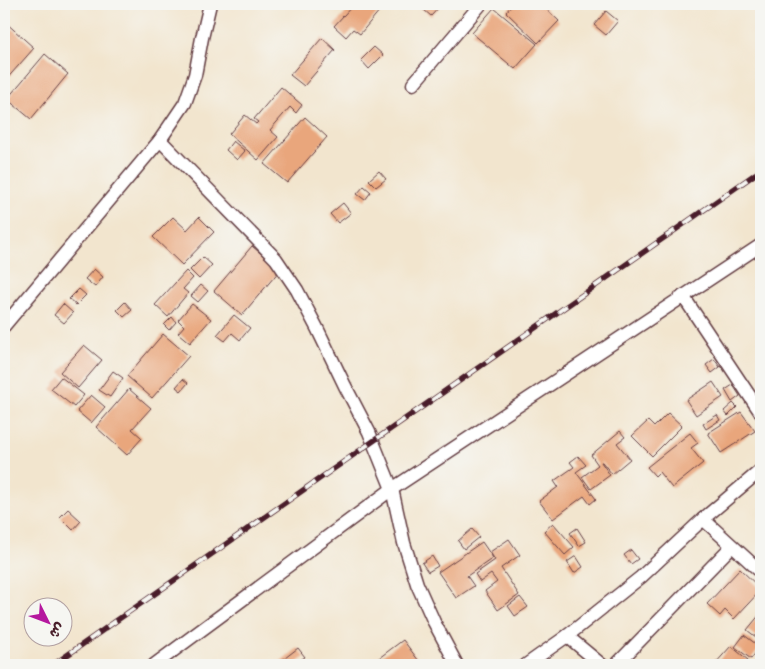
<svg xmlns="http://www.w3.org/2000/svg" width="765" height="669" viewBox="0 0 765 669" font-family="'Indie Flower','Playpen Sans Arabic',sans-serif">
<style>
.building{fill:#e9a67c}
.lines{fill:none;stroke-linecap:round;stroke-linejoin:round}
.minor-casing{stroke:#633d43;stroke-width:15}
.minor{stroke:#fff;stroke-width:12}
.rail-casing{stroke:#4a1f2b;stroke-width:5.5}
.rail{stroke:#f6f6f2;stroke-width:4;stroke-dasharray:11;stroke-linecap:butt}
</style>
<rect width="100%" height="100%" fill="#f6f6f2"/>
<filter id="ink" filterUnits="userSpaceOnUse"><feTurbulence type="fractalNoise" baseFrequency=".02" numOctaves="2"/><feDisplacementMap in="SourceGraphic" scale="10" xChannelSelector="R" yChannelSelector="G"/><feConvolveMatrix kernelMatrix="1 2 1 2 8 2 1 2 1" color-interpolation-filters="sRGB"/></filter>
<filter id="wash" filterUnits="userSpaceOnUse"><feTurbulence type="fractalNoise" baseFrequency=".0096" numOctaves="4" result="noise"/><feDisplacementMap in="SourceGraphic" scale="20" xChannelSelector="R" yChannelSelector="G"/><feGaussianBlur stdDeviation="1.12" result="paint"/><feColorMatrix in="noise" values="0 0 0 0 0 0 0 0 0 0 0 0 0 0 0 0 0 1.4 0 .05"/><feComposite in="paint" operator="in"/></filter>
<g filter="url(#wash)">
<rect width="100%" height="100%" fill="#f2e5ce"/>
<g id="blocks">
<g class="building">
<polygon points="354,4 385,4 360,34 353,29 346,37 334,26"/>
<polygon points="417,4 442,4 431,16"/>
<polygon points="513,4 541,4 559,21 538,43 506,12"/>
<polygon points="494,8 537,44 515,69 472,33"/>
<polygon points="606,11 618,21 606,35 594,25"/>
<polygon points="4,21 34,48 4,82"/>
<polygon points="322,38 335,50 304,86 290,75"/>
<polygon points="374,47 383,55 369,69 361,60"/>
<polygon points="45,54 68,74 31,119 7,99"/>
<polygon points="281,87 302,105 296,113 290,107 270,130 278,137 258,160 229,134 245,115 256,124 258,122 254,119"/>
<polygon points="305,117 327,137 287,183 264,164"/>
<polygon points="233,141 245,151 237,160 226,150"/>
<polygon points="379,171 386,179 376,187 369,180"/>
<polygon points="364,186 371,192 365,200 357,194"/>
<polygon points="343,203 351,213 338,223 330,214"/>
<polygon points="173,217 187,230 199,217 214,232 182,265 153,237"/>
<polygon points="252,246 280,270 242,315 214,291"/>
<polygon points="203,257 212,265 199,279 190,270"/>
<polygon points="94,269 103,277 95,287 85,279"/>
<polygon points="186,271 193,278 183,289 188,293 168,317 155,305"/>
<polygon points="201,285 208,291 198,302 191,296"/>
<polygon points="79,289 86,295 76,305 69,299"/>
<polygon points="125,302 132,310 124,317 117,310"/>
<polygon points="63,304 73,313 64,323 54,315"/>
<polygon points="192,304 211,319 190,343 178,333 184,326 178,320"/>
<polygon points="234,315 250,328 240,340 232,333 225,341 217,335"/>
<polygon points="172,317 176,322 169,330 164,325"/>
<polygon points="163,334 189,356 152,398 127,376"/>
<polygon points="84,345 102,360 78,388 60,372"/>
<polygon points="714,359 720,367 712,373 706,365"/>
<polygon points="113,371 123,378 110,397 99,390"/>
<polygon points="61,377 84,395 74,407 51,389"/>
<polygon points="183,379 188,383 181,391 176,387"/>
<polygon points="713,382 723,397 696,415 686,400"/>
<polygon points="733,385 740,396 732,402 725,390"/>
<polygon points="129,389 151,408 132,429 142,438 127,455 96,427"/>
<polygon points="91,395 105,407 91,423 77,411"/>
<polygon points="733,403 737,407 728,416 724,411"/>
<polygon points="741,412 755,431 721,453 708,433"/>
<polygon points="668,413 682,426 652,456 632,436 648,421 654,427"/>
<polygon points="717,415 720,420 706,429 703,424"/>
<polygon points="620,431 625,437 617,443 630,459 612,474 602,462 601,462 610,475 591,489 582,477 598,465 591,455"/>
<polygon points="690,433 698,443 691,448 703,463 672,488 659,472 655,476 647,467"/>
<polygon points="578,456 586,465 576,472 596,499 590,504 584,496 553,519 539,501 558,487 554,481 574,467 570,462"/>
<polygon points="68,509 81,521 73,530 60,517"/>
<polygon points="553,523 574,547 565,555 544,531"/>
<polygon points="577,528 586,542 579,546 570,533"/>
<polygon points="472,529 479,537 464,549 458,541"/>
<polygon points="4,530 8,531 5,547 4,547"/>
<polygon points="509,539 520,555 501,568 519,595 498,610 485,591 497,582 491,574 480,582 475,574 495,560 490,552"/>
<polygon points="482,542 493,558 467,576 474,586 456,598 438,572"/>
<polygon points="631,550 638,559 631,564 624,555"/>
<polygon points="432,556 438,566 428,572 422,563"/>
<polygon points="576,556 583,567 574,573 567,562"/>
<polygon points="740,569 761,589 761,590 734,619 725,610 720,616 707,604"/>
<polygon points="520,597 528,607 515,616 508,606"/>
<polygon points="761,613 761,641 747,630"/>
<polygon points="744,635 760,647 751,659 735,647"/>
<polygon points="403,640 422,665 378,665 375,661"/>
<polygon points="731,646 748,660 744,665 714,665"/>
<polygon points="298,648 305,657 293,665 276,665"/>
</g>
</g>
</g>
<g filter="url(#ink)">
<use href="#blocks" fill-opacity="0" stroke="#633d43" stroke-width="1"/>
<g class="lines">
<g class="minor-casing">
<g id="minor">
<polyline points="413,84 481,4"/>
<polyline points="160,140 276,259 297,290 317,328 345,386 369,432 392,489 404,543 417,584 434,622 457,665"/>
<polyline points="683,296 761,413"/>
<polyline points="4,326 160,140 185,103 195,75 202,38 210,4"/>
<polyline points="703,519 761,572"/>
<polyline points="567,636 602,665"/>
<polyline points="154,665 392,489 761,245"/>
<polyline points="526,665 567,636 641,577 703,519 761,470"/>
<polyline points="616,665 732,546"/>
</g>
</g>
<use href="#minor" class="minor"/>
<g class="rail-casing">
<polyline id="rail" points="53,665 761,170"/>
</g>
<use href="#rail" class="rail"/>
</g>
</g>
<rect width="765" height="669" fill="none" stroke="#f6f6f2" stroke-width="20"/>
<g transform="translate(48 622) rotate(132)"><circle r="24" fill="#f6f6f2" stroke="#b1a0a2"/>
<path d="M0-4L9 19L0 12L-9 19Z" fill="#b5179e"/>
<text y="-8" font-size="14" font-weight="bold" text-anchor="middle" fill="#4a1f2b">ش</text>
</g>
</svg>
